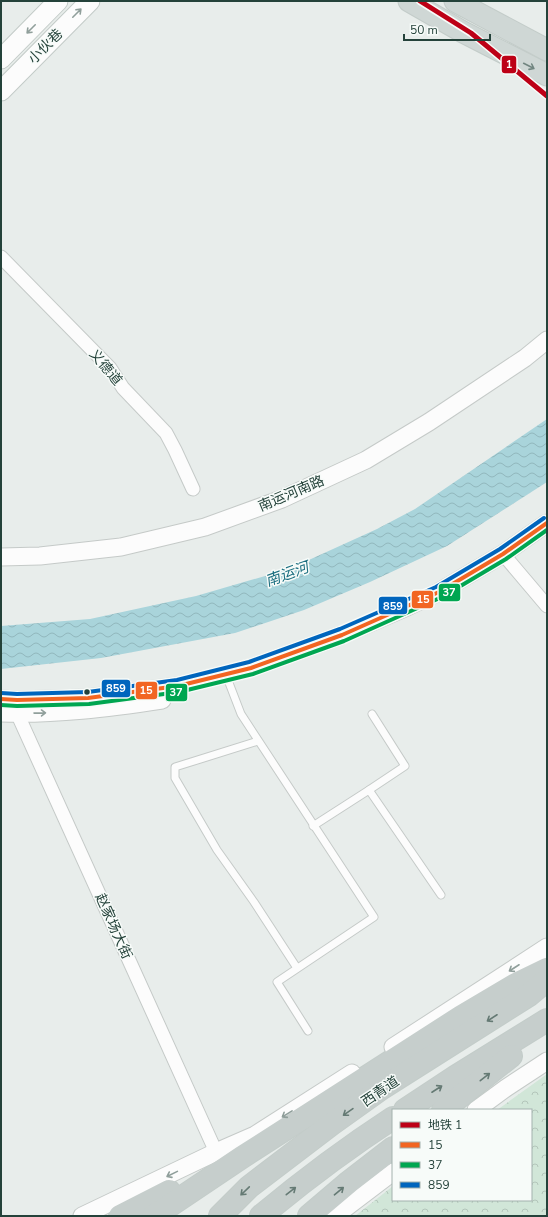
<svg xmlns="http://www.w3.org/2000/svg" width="548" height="1217" viewBox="0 0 548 1217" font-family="'Nunito Sans','Noto Sans SC',sans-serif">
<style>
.forest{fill:url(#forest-crowns)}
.water{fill:url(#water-waves)}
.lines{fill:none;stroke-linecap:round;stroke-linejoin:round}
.service-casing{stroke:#c5cac8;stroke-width:9}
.minor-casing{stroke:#c5cac8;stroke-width:15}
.tertiary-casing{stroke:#c5cac8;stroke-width:19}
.secondary-casing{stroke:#c3cbc8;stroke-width:21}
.primary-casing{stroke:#c3ccc9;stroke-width:23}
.trunk-casing{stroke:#c3ccc9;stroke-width:24}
.service{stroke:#fcfcfc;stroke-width:7}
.minor{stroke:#fcfcfc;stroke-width:13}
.tertiary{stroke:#fcfcfc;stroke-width:17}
.secondary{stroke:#fcfcfc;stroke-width:19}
.primary{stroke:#cfd7d5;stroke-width:21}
.trunk{stroke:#c6cecc;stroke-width:22}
.bus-1-casing{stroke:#f7fbf9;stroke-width:7}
.bus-2-casing{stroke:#f7fbf9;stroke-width:7}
.bus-3-casing{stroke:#f7fbf9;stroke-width:7}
.bus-1{stroke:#f26522;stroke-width:4}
.bus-2{stroke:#00a651;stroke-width:4}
.bus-3{stroke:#0065bd;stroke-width:4}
.metro-1-casing{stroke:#f7fbf9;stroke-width:8}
.metro-1{stroke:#bd0016;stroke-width:5}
.oneway{stroke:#909f9b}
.oneway2{stroke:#718580}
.oneway3{stroke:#657a74}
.bus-dot{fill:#24423a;stroke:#f7fbf9;stroke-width:1.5}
.labels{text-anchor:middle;stroke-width:3;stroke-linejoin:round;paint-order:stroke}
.street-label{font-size:14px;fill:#24423a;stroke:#f7fbf9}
.water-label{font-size:15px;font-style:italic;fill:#1c6f80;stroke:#f7fbf9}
.line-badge{stroke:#f7fbf9;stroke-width:1.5}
.badge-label{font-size:11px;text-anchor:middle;font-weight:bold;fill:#fff}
</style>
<defs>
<pattern id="forest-crowns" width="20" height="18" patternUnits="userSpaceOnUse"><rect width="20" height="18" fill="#d1e6d8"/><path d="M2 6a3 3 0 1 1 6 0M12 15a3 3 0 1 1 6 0" fill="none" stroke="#b3c6ba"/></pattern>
<pattern id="water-waves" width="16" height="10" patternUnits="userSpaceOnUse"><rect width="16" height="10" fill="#a9d4db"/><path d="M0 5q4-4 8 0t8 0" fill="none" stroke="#91b7bd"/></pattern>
</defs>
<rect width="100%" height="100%" fill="#e8edeb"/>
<polygon class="forest" points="547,1074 547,1216 355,1216 393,1186 393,1200 531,1200 531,1110 497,1110"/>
<polygon class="water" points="547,419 547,482 447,546 370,582 304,610 235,633 101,658 1,669 1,626 90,619 196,596 289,569 377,529 415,509"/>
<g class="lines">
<g class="service-casing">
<g id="service">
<polyline points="226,675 241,714 374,917 277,982 308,1031"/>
<polyline points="258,741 175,767 175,778 217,850 254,902 297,968"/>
<polyline points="369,790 405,766 372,714"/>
<polyline points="313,826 369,790 441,895"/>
</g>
</g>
<g class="minor-casing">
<g id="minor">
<polyline points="1,257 110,368 123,388 166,433 175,450 193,489"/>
<polyline points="503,554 547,606"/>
<polyline points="17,705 17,713 216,1152"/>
</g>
</g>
<g class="tertiary-casing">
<g id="tertiary">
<polyline points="1,557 40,556 121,547 205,527 282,499 366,460 429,422 525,358 547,340"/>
<polyline points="1,699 17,700 88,698 178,686 251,668 342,635 407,607 439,592 503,554 547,523"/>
<path d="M1,713C55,715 109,708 162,700"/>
<polyline points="393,1047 547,947"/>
<polyline points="476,1110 506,1088 547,1061"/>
<polyline points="82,1216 216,1152 255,1135 352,1073"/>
<polyline points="335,1216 393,1172"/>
</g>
</g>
<g class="secondary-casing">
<g id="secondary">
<polyline points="1,59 58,1"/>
<polyline points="1,91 90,1"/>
</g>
</g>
<g class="primary-casing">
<g id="primary">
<polyline points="409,1 463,32 547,75"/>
<polyline points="455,1 547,50"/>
</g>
</g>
<g class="trunk-casing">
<g id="trunk">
<polyline points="405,1110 455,1077 547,1020"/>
<polyline points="443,1110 511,1056"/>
<polyline points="120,1216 169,1191"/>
<polyline points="153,1216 172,1204 242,1157 460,1017 514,985 547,969"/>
<polyline points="220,1216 249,1187 333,1123 382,1088 529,995 547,980"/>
<path d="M261,1216C303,1181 347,1148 393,1118"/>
<polyline points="309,1216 349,1182 393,1148"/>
</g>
</g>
<use href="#service" class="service"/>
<use href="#minor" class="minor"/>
<use href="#tertiary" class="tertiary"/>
<use href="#secondary" class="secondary"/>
<use href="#primary" class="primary"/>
<use href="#trunk" class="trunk"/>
<g class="bus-1-casing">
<polyline id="bus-1" points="1,699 17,700 88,698 178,686 251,668 342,635 439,592 503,554 547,523"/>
</g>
<g class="bus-2-casing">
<polyline id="bus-2" points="1,705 17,706 89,704 179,692 253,674 344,641 442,597 506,559 547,530"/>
</g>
<g class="bus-3-casing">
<polyline id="bus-3" points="1,693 17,694 88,692 177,680 249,662 340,629 436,587 500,549 544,518"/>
</g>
<use href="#bus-1" class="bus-1"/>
<use href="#bus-2" class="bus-2"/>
<use href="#bus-3" class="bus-3"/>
<g class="metro-1-casing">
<polyline id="metro-1" points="420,1 471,33 547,96"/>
</g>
<use href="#metro-1" class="metro-1"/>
</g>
<defs><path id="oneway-shaft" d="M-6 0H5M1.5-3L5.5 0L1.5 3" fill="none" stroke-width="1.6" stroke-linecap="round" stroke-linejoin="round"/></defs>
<g class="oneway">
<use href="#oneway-shaft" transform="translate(77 13) rotate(-45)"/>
<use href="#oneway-shaft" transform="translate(31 29) rotate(135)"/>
<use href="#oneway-shaft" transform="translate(40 713) rotate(-1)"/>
<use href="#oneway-shaft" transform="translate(514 968) rotate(147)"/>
<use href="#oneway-shaft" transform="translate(287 1114) rotate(148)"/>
<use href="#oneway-shaft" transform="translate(172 1174) rotate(154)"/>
</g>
<use class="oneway2" href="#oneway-shaft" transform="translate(529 66) rotate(27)"/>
<g class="oneway3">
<use href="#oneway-shaft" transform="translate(492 1018) rotate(147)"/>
<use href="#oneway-shaft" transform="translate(485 1077) rotate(-38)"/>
<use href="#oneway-shaft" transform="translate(437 1089) rotate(-33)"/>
<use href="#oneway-shaft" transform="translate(348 1112) rotate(145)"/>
<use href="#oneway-shaft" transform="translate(245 1191) rotate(136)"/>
<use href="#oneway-shaft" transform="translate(291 1191) rotate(-38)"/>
<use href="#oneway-shaft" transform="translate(339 1191) rotate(-40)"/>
</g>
<circle class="bus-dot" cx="87" cy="692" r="3.5"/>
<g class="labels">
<g class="street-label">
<text transform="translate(45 46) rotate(-45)" y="5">小伙巷</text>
<text transform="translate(106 367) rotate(50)" y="5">义德道</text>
<text transform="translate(291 493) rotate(-23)" y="5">南运河南路</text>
<text transform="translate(114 926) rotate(66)" y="5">赵家场大街</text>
<text transform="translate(380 1091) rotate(-34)" y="5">西青道</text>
</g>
<g class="water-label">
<text transform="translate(287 574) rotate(-20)" y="5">南运河</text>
</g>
</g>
<g class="line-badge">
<rect x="501" y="55" width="16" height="19" rx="4" fill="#bd0016"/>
<rect x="438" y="583" width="23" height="19" rx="4" fill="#00a651"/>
<rect x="411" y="590" width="23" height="19" rx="4" fill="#f26522"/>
<rect x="378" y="596" width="30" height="19" rx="4" fill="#0065bd"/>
<rect x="101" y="679" width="30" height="19" rx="4" fill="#0065bd"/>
<rect x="135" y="681" width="23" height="19" rx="4" fill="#f26522"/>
<rect x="165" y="683" width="23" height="19" rx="4" fill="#00a651"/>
</g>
<g class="badge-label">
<text x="509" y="68">1</text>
<text x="449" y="596">37</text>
<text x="423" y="603">15</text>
<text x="393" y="610">859</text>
<text x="116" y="692">859</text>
<text x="146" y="694">15</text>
<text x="176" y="696">37</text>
</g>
<rect width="548" height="1217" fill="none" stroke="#24423a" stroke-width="4"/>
<rect x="392" y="1109" width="140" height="92" fill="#f7fbf9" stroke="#a3b1ad"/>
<rect x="400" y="1122" width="20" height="6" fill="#bd0016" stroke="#a3b1ad"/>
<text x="428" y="1129" font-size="12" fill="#24423a">地铁 1</text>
<rect x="400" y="1142" width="20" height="6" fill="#f26522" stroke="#a3b1ad"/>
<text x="428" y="1149" font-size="12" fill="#24423a">15</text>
<rect x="400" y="1162" width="20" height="6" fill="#00a651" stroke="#a3b1ad"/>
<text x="428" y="1169" font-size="12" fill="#24423a">37</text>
<rect x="400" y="1182" width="20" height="6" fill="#0065bd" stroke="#a3b1ad"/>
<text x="428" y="1189" font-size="12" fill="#24423a">859</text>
<path d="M404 34v6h86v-6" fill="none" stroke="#24423a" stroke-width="2"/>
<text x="410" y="34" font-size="12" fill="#24423a" stroke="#f7fbf9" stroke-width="3" paint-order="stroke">50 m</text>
</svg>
